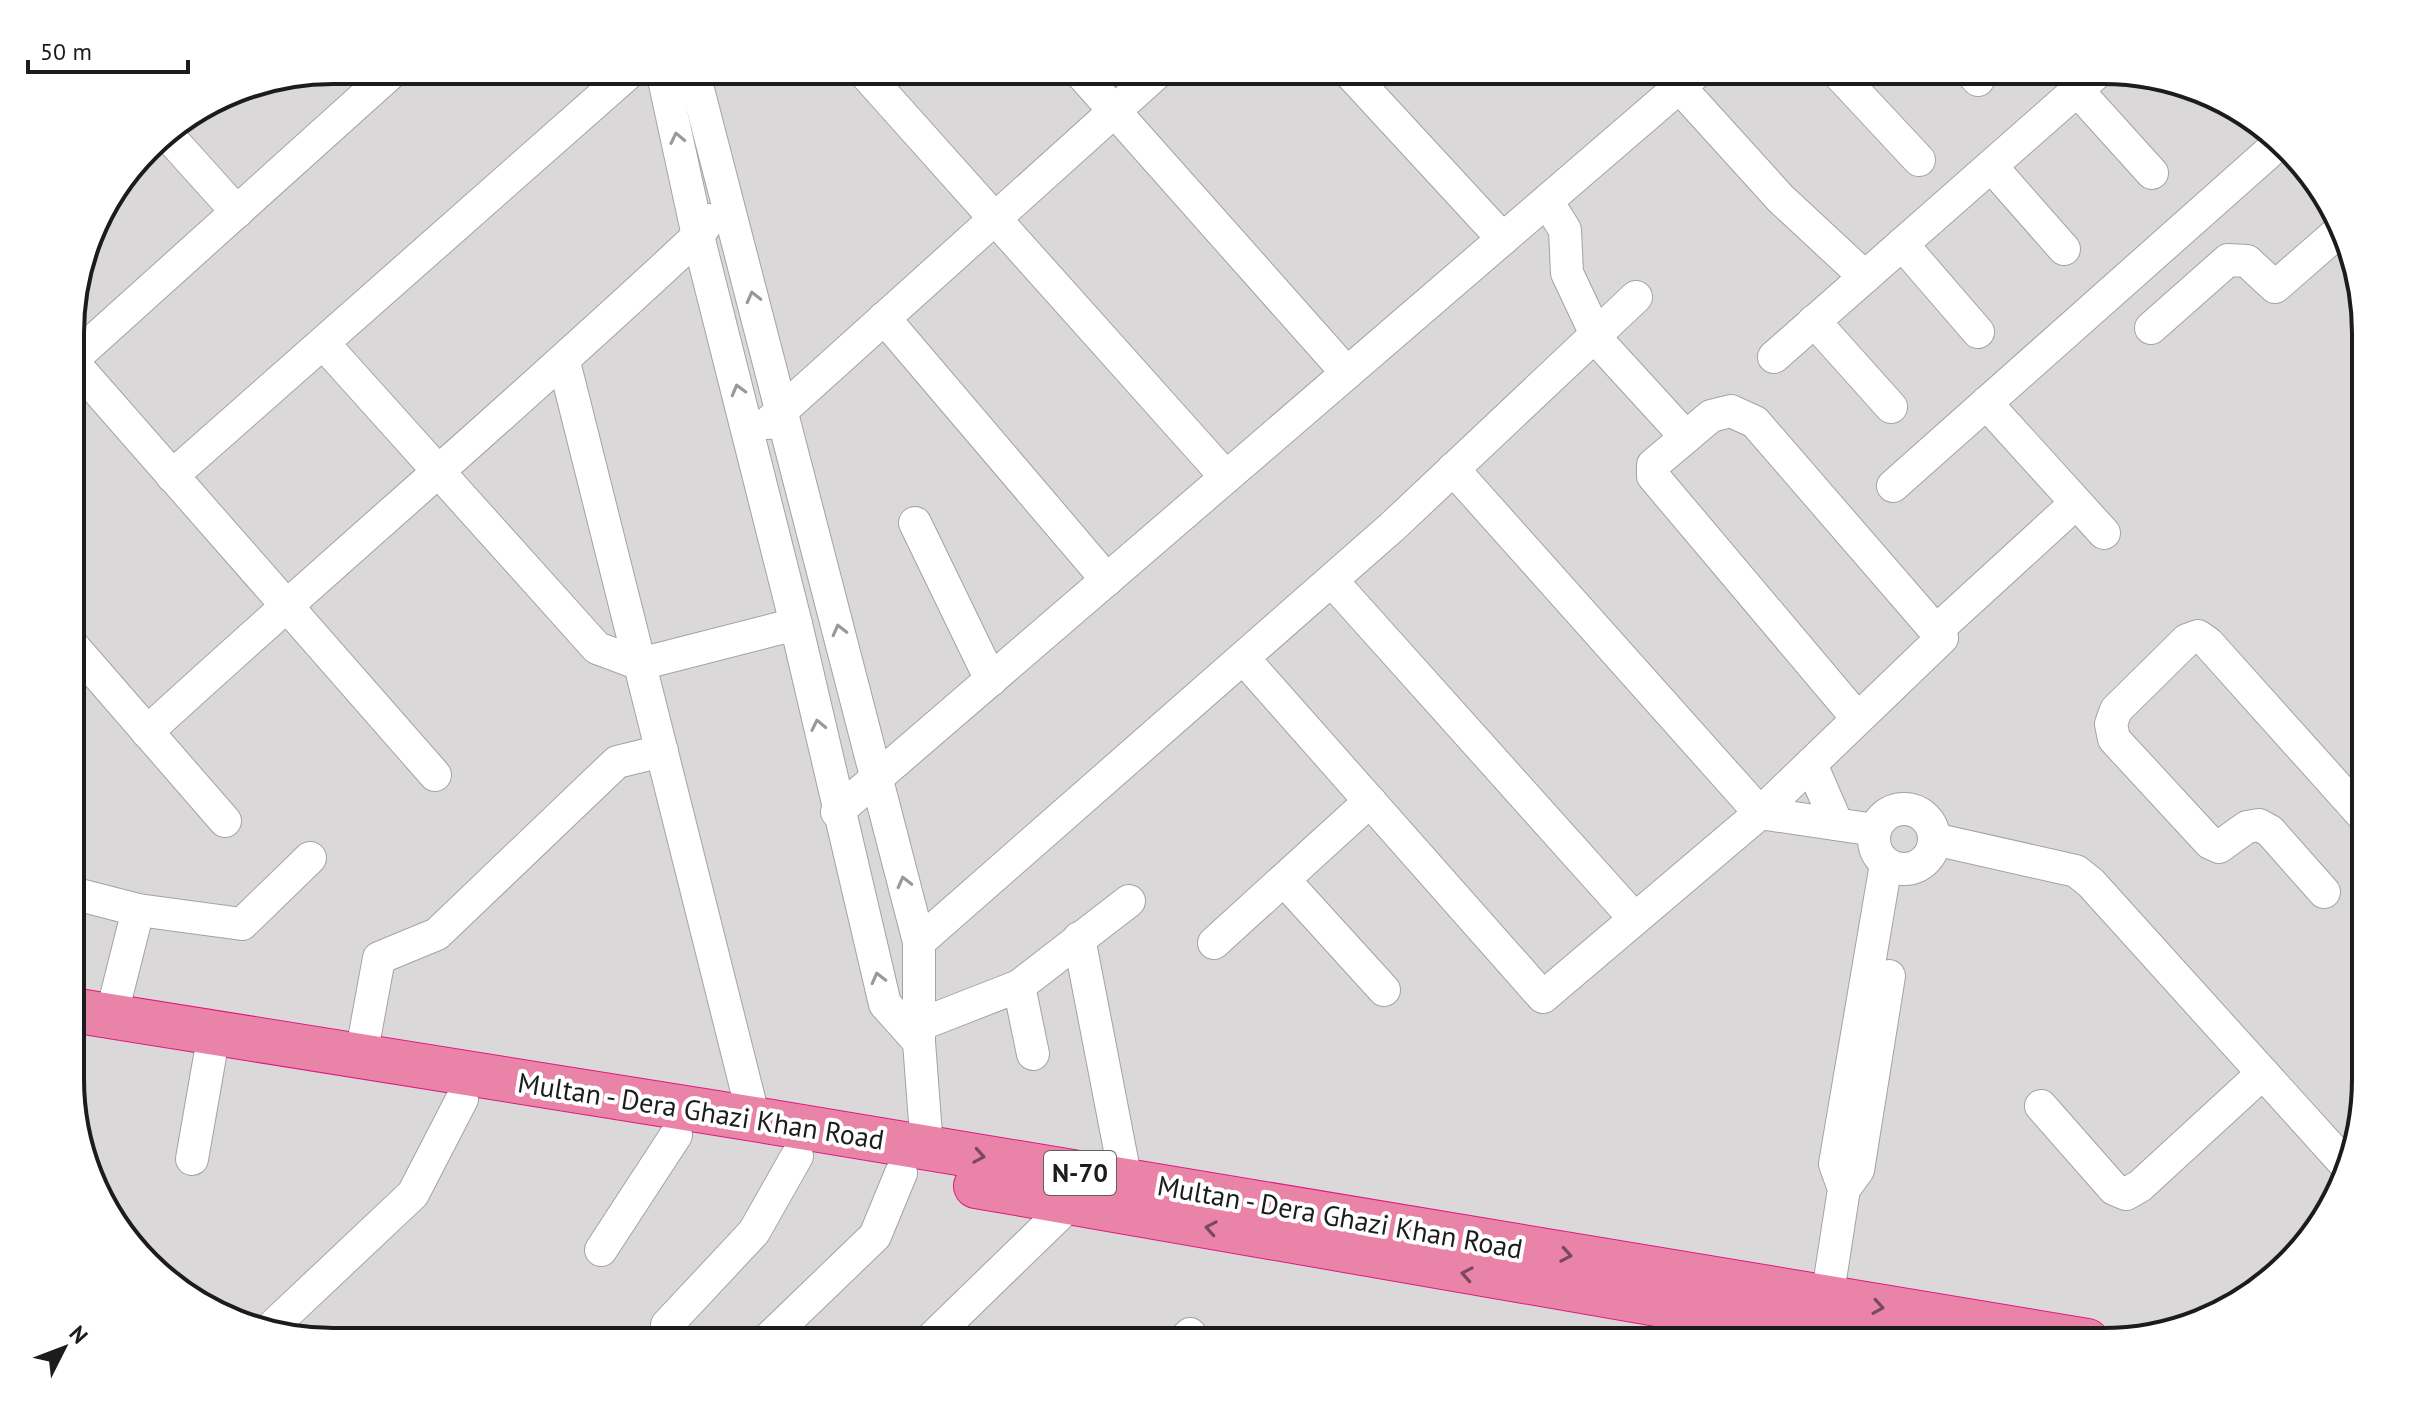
<svg xmlns="http://www.w3.org/2000/svg" width="2436" height="1412" viewBox="0 0 2436 1412" font-family="'PT Sans',sans-serif">
<style>
.residential{fill:#dad8d9}
.lines{fill:none;stroke-linecap:round;stroke-linejoin:round}
.minor-casing{stroke:#a3a3a3;stroke-width:34}
.highway-casing{stroke:#df1a80;stroke-width:46}
.minor{stroke:#fff;stroke-width:32}
.highway{stroke:#ea83a8;stroke-width:44}
.oneway{stroke:#999}
.oneway2{stroke:#794a5b}
.labels{text-anchor:middle;stroke-width:8;stroke-linejoin:round;paint-order:stroke}
.shield{fill:#fff;stroke:#606060;stroke-width:2}
.shield-label{font-size:26px;font-weight:bold;fill:#1c1c1c}
.street-label{font-size:28px;fill:#1c1c1c;stroke:#fff}
.rim{fill:none;stroke:#1c1c1c;stroke-width:4}
</style>
<rect width="100%" height="100%" fill="#eee7e0"/>
<polygon class="residential" points="333,70 2104,70 2234,105 2322,187 2365,315 2365,1096 2331,1210 2235,1307 2120,1341 332,1342 202,1307 114,1225 72,1113 72,299 97,216 159,136 233,90"/>
<g class="lines">
<g class="minor-casing">
<g id="minor">
<polyline points="662,70 698,236 796,624 885,1004 919,1042"/>
<polyline points="693,70 919,942 919,1042 927,1148"/>
<polyline points="862,70 1226,477"/>
<polyline points="1078,70 1347,373"/>
<polyline points="1347,70 1503,239"/>
<polyline points="1664,70 1781,199 1865,277"/>
<polyline points="1835,70 1919,160"/>
<polyline points="1969,70 1978,80"/>
<polyline points="2077,90 2152,173"/>
<polyline points="165,132 237,212"/>
<polyline points="1991,166 2064,249"/>
<polyline points="1547,201 1565,230 1567,273 1600,343 1686,437"/>
<polyline points="1902,244 1978,332"/>
<polyline points="884,318 1107,580"/>
<polyline points="1814,321 1891,407"/>
<polyline points="2151,328 2228,260 2247,261 2275,287 2337,233"/>
<polyline points="323,343 597,648 640,664 796,624"/>
<polyline points="1774,357 2100,70"/>
<polyline points="72,360 394,70"/>
<polyline points="72,361 435,775"/>
<polyline points="564,362 754,1119"/>
<polyline points="1986,403 2104,533"/>
<polyline points="768,423 1160,70"/>
<polyline points="1453,469 1760,813 1875,830"/>
<polyline points="172,476 632,70"/>
<polyline points="1893,486 2277,145"/>
<polyline points="915,523 991,680"/>
<polyline points="1332,581 1635,919"/>
<polyline points="1936,631 2076,503"/>
<polyline points="72,645 225,821"/>
<polyline points="1244,659 1543,997 1760,813 1942,638 1755,422 1731,411 1711,416 1653,465 1653,476 1858,719"/>
<path d="M147,732C329,565 518,405 698,236L709,220"/>
<polyline points="1811,764 1837,824"/>
<circle cx="1904" cy="839" r="30"/>
<polyline points="837,812 1699,70"/>
<polyline points="1934,839 2076,871 2091,883 2345,1164"/>
<polyline points="1284,880 1384,990"/>
<polyline points="2324,892 2270,831 2259,825 2247,827 2219,847 2210,843 2114,739 2111,724 2116,710 2187,640 2198,636 2208,643 2365,818"/>
<polyline points="72,893 138,910 242,924 310,858"/>
<polyline points="1079,938 1126,1181"/>
<polyline points="919,942 1392,527 1636,297"/>
<polyline points="1214,943 1370,801"/>
<polyline points="1019,986 1033,1054"/>
<polyline points="111,1017 138,910"/>
<polyline points="919,1025 1019,986 1129,901"/>
<polyline points="361,1056 379,958 437,934 617,762 662,751"/>
<polyline points="2041,1106 2114,1189 2126,1194 2140,1186 2263,1073"/>
<polyline points="192,1159 210,1056"/>
<polyline points="1844,1189 1858,1170 1889,976"/>
<polyline points="601,1250 676,1135"/>
<polyline points="1827,1299 1844,1189 1835,1164 1886,864"/>
<polyline points="667,1325 754,1232 797,1156"/>
<polyline points="273,1326 413,1194 462,1099"/>
<polyline points="765,1342 875,1236 901,1173"/>
<polyline points="928,1342 1071,1203"/>
<polyline points="1182,1342 1190,1334"/>
</g>
</g>
<g class="highway-casing">
<g id="highway">
<polyline points="72,1010 754,1119 2087,1341"/>
<polyline points="976,1186 1876,1342"/>
</g>
</g>
<use href="#minor" class="minor"/>
<use href="#highway" class="highway"/>
</g>
<defs><path id="oneway-chevron" d="M-2-3.5L2.5 0L-2 3.5" fill="none" stroke-width="1.6" stroke-linecap="round" stroke-linejoin="round" transform="scale(2)"/></defs>
<g class="oneway">
<use href="#oneway-chevron" transform="translate(677 138) rotate(-102)"/>
<use href="#oneway-chevron" transform="translate(753 297) rotate(-104)"/>
<use href="#oneway-chevron" transform="translate(738 390) rotate(-105)"/>
<use href="#oneway-chevron" transform="translate(839 630) rotate(-104)"/>
<use href="#oneway-chevron" transform="translate(818 725) rotate(-102)"/>
<use href="#oneway-chevron" transform="translate(904 882) rotate(-104)"/>
<use href="#oneway-chevron" transform="translate(878 978) rotate(-104)"/>
</g>
<g class="oneway2">
<use href="#oneway-chevron" transform="translate(979 1156) rotate(10)"/>
<use href="#oneway-chevron" transform="translate(1211 1228) rotate(-170)"/>
<use href="#oneway-chevron" transform="translate(1566 1255) rotate(10)"/>
<use href="#oneway-chevron" transform="translate(1467 1274) rotate(-170)"/>
<use href="#oneway-chevron" transform="translate(1878 1307) rotate(9)"/>
</g>
<g class="labels">
<rect class="shield" x="1044" y="1151" width="72" height="44" rx="6"/>
<g class="shield-label">
<text x="1080" y="1182">N-70</text>
</g>
<g class="street-label">
<text transform="translate(701 1111) rotate(9)" y="10">Multan - Dera Ghazi Khan Road</text>
<text transform="translate(1340 1217) rotate(10)" y="10">Multan - Dera Ghazi Khan Road</text>
</g>
</g>
<path d="M0 0H2436V1412H0ZM333 84H2103A249 249 0 0 1 2352 333V1079A249 249 0 0 1 2103 1328H333A249 249 0 0 1 84 1079V333A249 249 0 0 1 333 84Z" fill="#fff" fill-rule="evenodd"/>
<path class="rim" d="M333 84H2103A249 249 0 0 1 2352 333V1079A249 249 0 0 1 2103 1328H333A249 249 0 0 1 84 1079V333A249 249 0 0 1 333 84Z"/>
<g transform="translate(64 1348) rotate(48)" stroke="#ffffff" stroke-width="6" paint-order="stroke">
<path d="M0-6L14 30L0 20L-14 30Z" fill="#1c1c1c"/>
<text y="-12" font-size="22" font-weight="bold" text-anchor="middle" fill="#1c1c1c">N</text>
</g>
<path d="M28 60v12h160v-12" fill="none" stroke="#1c1c1c" stroke-width="4"/>
<text x="40" y="60" font-size="24" fill="#1c1c1c" stroke="#ffffff" stroke-width="6" paint-order="stroke">50 m</text>
</svg>
